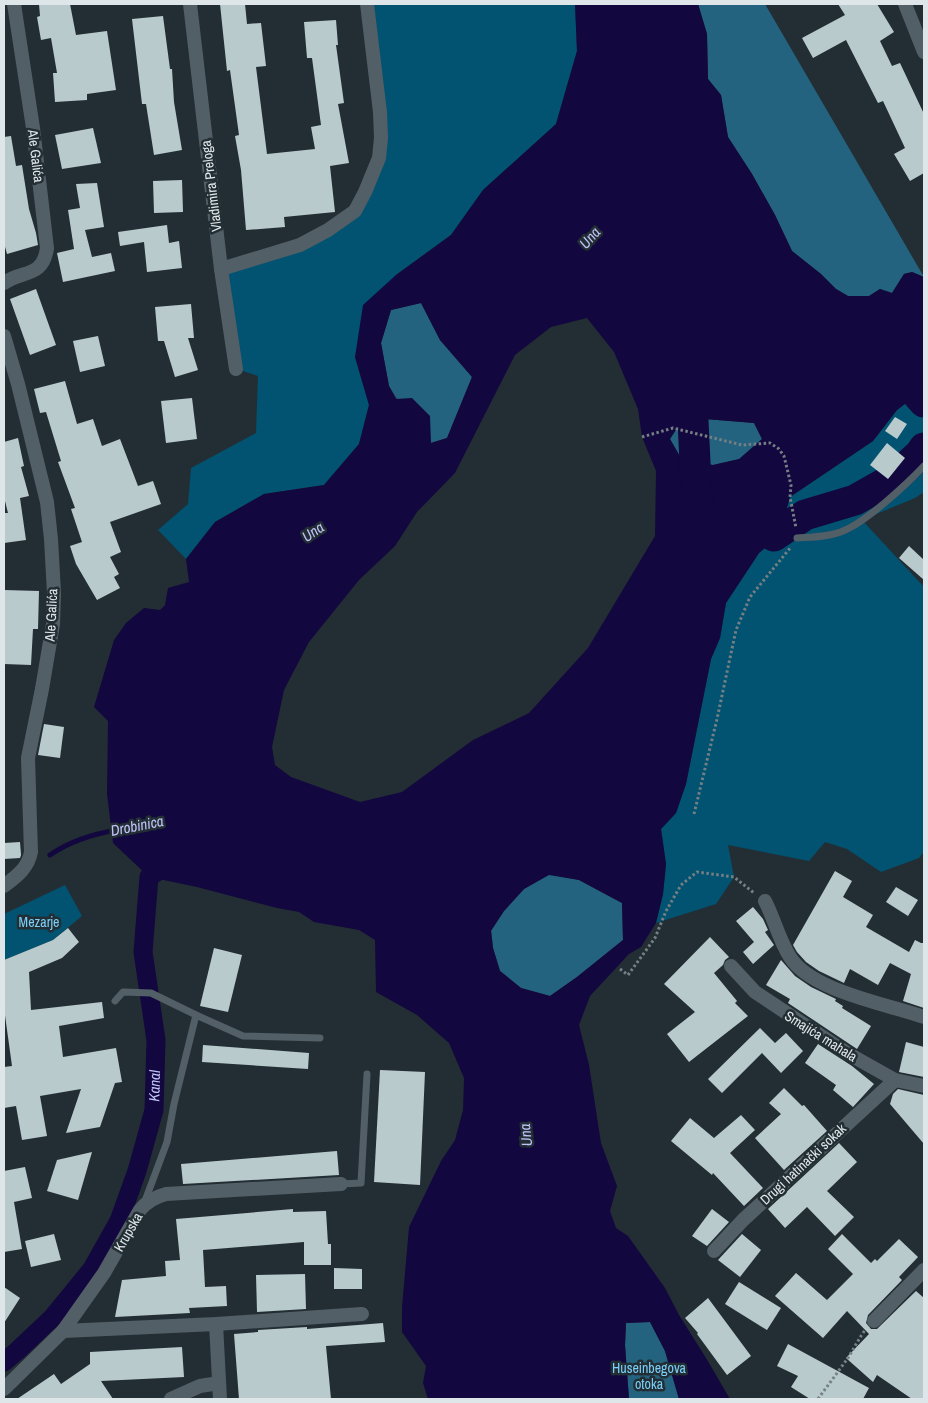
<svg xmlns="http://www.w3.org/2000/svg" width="928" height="1403" viewBox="0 0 928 1403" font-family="'Archivo Narrow',sans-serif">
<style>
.green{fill:#015371}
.forest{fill:#24637f}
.water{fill:#12073e;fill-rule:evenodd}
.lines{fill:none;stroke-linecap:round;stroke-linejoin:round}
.stream{stroke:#12073e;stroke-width:5}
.canal{stroke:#12073e;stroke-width:19}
.river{stroke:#12073e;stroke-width:31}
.building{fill:#b9cacc}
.path{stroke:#757f84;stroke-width:3;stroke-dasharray:2.5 2.5;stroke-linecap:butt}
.service{stroke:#535f66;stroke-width:7}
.minor{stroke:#535f66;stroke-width:14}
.labels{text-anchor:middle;stroke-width:5;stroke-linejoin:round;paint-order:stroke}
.street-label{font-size:14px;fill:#dee6ea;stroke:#232e34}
.park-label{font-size:14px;fill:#7ad0fa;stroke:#232e34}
.water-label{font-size:15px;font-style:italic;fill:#c1c4fb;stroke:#232e34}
</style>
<rect width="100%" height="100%" fill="#232e34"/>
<g class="green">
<polygon points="367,4 575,4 577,51 556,124 483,190 451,235 396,275 355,357 369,405 359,444 324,485 264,494 215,522 186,559 158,530 188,504 191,468 256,433 258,376 236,369 221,269 300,245 355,211 379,158"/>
<polygon points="924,389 924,492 915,498 862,520 924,587 924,851 919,858 881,872 847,849 825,842 809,861 728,845 734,877 716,904 656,923 663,894 666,864 661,829 676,813 686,784 711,659 720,638 726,603 759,553 771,543 785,515 790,497 873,441 897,410"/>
<polygon points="65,885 82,916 53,940 4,960 4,914"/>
</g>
<g class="forest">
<polygon points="698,4 765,4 924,277 912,272 904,274 892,293 880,289 869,296 848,296 836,289 821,274 792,251 775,215 752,174 728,137 721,95 708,79 707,34"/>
<polygon points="421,303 440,340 472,377 447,438 431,443 397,399 389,386 381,343 391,310"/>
<polygon points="705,419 754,423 762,439 740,459 713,465 682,460 670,439 681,422"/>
<polygon points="549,874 579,880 622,903 623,940 577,977 550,996 521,988 500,971 493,948 491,930 504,911 524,889"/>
<polygon points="650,1322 665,1351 679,1399 629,1399 625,1345 626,1323"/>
</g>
<path class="water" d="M575,4H698L707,34L708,79L721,95L728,137L752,174L775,215L792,251L821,274L836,289L848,296H869L880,289L892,293L904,274L912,272L924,277V389L897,410L873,441L790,497L785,515L771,543L759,553L726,603L720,638L711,659L686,784L676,813L661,829L666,864L663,894L656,923L641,947L629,954L590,996L579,1025L589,1065L601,1143L617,1186L610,1211L616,1228L628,1236L665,1288L679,1315L706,1358L730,1399H679L665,1351L650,1322L626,1323L625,1345L629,1399H428L423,1383L426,1366L402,1332V1307L409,1227L441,1161L455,1140L463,1110L464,1078L449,1043L417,1015L376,992L375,940L359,930L314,922L299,912L277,908L197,887L149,877L113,843L107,794L108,721L94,707L114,640L126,623L144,608L160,610L165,605L168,588L189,582L186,559L215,522L264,494L324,485L359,444L369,405L355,357L363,305L396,275L451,235L483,190L556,124L577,51ZM421,303L440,340L472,377L447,438L431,443L430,416L412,398L396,399L389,386L381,343L391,310ZM587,318L614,352L638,409L642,437L656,471L655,536L588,648L529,713L473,740L402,792L360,802L291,777L275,765L272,747L284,690L309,642L359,580L395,546L417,512L455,473L515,355L551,327ZM705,419L754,423L762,439L739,459L713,465L682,460L670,439L681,422ZM549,875L579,880L622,903L623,940L577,977L550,996L521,988L500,971L493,948L491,931L504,911L524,889Z"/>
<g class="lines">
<path class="stream" d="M50,855C70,841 93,834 117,830"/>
<path class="canal" id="s1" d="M4,1362L16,1352L52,1318L92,1269L119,1221L137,1171L154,1110L156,1040L143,952L149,877L169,864"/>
<g class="river">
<polyline points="691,379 697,504"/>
<polyline points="917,394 924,402"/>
<polyline points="774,536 805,515 855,500 894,478 920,454 924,448"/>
</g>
</g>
<g class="building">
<polygon points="39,4 70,4 76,35 107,31 116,90 87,94 87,100 55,102 53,73 57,73 51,38 41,40 37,17 40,16"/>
<polygon points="220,4 245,4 247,24 261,23 266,66 256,67 267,154 315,149 311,127 321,125 312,58 307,58 304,22 336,20 338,45 336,45 344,103 338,104 349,163 330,166 335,212 284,217 285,227 246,230 241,170 235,136 239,135 230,70 227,71"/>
<polygon points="838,4 877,4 894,32 880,41 892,66 900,63 924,114 924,173 910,181 894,154 905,148 883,101 878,103 846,40 813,58 802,38 845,15"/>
<polygon points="163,16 170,69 172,69 174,102 182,150 154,155 146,104 142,104 132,19"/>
<polygon points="93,128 101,163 62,169 55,135"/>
<polygon points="11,136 16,166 22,165 29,209 36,233 38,245 7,254 4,243 4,137"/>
<polygon points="182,180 183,212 154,213 153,181"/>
<polygon points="97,183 104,227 85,230 92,257 111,253 115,271 63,282 57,253 74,249 68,210 80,208 76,184"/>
<polygon points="167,225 169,243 179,241 182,268 147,272 144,242 120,246 118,232"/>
<polygon points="36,289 56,345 30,355 10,299"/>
<polygon points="191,304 194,338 188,338 198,370 175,377 164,341 158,341 155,307"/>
<polygon points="98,336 105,366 80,372 73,341"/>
<polygon points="65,381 77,424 93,419 102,446 120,439 138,486 153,481 161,504 110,522 121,552 110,557 119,574 114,577 120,588 97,600 76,564 70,546 82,542 71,509 75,508 58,462 61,461 46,412 40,413 34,389"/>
<polygon points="192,398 197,439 166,443 161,401"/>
<polygon points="895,417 907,424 897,439 885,431"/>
<polygon points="18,438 24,466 21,467 29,496 20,498 26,540 4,543 4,513 8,513 4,497 4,442"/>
<polygon points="887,443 905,458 888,479 870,465"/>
<polygon points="909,546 924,560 924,580 899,558"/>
<polygon points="4,590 39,591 38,629 33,629 31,665 4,664"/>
<polygon points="44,724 64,727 60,758 38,755"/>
<polygon points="20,842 21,855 20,858 4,859 4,843"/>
<polygon points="835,871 852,881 843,897 873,915 866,927 909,952 915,940 921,943 924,943 924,1008 903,1001 911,974 890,963 878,985 850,969 844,983 819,971 806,962 797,952 793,945"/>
<polygon points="896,887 918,900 908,916 886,902"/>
<polygon points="753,907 763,919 768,930 765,932 774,945 753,964 743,952 754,942 736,921"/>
<polygon points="68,928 79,942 62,958 29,972 31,1010 102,1002 104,1018 59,1026 63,1057 116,1048 122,1082 115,1083 100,1127 66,1133 81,1089 40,1096 47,1136 22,1140 16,1106 4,1108 4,1067 12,1066 4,1008 4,960 53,940"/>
<polygon points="710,937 729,957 725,960 723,965 714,973 737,1001 735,1003 748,1016 689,1062 667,1034 695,1012 664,984"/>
<polygon points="214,948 242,955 228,1012 200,1006"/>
<polygon points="781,960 795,976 811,987 836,999 835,1001 843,1006 842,1008 871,1026 857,1049 788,1003 790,999 766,985"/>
<polygon points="760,1028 775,1043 786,1033 803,1051 781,1073 762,1053 722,1093 708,1079"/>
<polygon points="906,1042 924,1047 924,1077 899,1072"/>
<polygon points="818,1044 852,1066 874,1084 853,1107 833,1090 836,1085 805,1063"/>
<polygon points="203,1045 309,1053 308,1069 202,1062"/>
<polygon points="380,1070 425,1072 420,1185 374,1182"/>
<polygon points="784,1088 802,1106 804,1105 827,1131 784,1170 755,1138 781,1114 769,1103"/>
<polygon points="898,1089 924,1095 924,1144 890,1104 893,1094"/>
<polygon points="741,1115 755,1130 730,1153 763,1188 744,1206 713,1173 712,1175 671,1141 690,1118 714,1138"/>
<polygon points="839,1143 857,1162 827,1191 854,1217 835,1236 807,1207 785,1228 768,1209"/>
<polygon points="337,1151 339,1175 183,1184 181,1164"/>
<polygon points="92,1152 78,1200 47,1191 57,1160"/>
<polygon points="25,1167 32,1198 14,1202 22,1249 4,1252 4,1171"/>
<polygon points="293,1209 293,1212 326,1211 328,1244 331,1244 331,1265 304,1265 304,1242 203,1250 205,1287 226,1286 227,1306 189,1308 190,1313 115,1317 122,1280 166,1276 165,1261 180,1260 176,1219"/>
<polygon points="712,1209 729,1222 707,1246 692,1236"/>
<polygon points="54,1234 61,1260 31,1267 25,1241"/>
<polygon points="742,1234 761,1250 740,1277 718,1260"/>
<polygon points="842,1234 871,1263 875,1259 877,1261 899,1239 918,1257 899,1277 902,1280 868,1315 866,1323 871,1329 877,1329 916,1291 924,1298 924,1399 912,1399 877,1375 873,1382 846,1358 869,1334 847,1311 823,1338 775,1296 796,1273 827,1300 853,1274 828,1249"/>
<polygon points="334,1268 362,1269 362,1289 334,1289"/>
<polygon points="305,1274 306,1309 257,1312 256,1275"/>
<polygon points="739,1282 781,1308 767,1330 725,1304"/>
<polygon points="4,1287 20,1298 4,1323"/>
<polygon points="708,1298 751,1356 727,1375 697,1334 698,1333 685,1318"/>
<polygon points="383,1323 385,1342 326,1346 331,1399 239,1399 234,1334 258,1332 258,1330 307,1327 307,1329"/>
<polygon points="788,1344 869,1388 863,1399 810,1399 791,1387 798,1376 777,1366"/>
<polygon points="182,1347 184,1377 101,1381 113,1399 17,1399 54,1374 61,1384 90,1364 90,1352"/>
</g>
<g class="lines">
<g class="path">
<polyline points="642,437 673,428 742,445 770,443 779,449 784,456 791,485 790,497 796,528"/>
<polyline points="694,814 717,719 736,630 750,597 791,547"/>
<polyline points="620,969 628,975 655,938 666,911 681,885 697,872 734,877 754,893"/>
<polyline points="818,1399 848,1358 861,1336 865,1330"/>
</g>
<g class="service">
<path d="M797,538C812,537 829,537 843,531C866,522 907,484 924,466"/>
<polyline points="115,1001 123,992 151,993 196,1015 174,1104 167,1142 145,1201"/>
<polyline points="196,1015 243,1036 320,1038"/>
<polyline points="341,1184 361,1183 367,1074"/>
</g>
<g class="minor">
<polyline points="190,4 221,269 236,369"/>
<polyline points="905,4 924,52"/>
<polyline points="221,269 300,245 328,230 355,211 365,192 379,158 381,138 380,112 367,4"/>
<path d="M4,283C22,270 43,278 47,248L33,128L14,4"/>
<path d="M4,336L18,384L47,502L51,539L54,593L53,624L42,689L28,758L31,852C28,868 17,876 4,886"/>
<path d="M765,901C774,918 779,940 790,957C811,991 887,1004 924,1017"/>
<polyline points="731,966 755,992 847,1053 895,1080 924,1086"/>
<polyline points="714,1251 743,1220 895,1080"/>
<polyline points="874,1321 924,1270"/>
<polyline points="216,1324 220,1399"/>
<polyline points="63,1331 216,1324 362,1314"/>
<path d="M4,1389L63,1331L104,1273L140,1210C147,1201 155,1197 166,1194L341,1184"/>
<polyline points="171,1399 200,1386 219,1383"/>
</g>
</g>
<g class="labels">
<g class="street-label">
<text transform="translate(36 156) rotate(83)" y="5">Ale Galića</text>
<text transform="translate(211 186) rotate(-97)" y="5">Vladimira Preloga</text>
<text transform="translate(51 615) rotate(-87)" y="5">Ale Galića</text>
<text transform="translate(821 1036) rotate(32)" y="5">Smajića mahala</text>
<text transform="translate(803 1164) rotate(-43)" y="5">Drugi hatinački sokak</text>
<text transform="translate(128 1232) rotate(-60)" y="5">Krupska</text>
</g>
<g class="park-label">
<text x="39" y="927">Mezarje</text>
<text x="649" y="1373">Huseinbegova<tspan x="649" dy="16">otoka</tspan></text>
</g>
<g class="water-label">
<text transform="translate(590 238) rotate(-49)" y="5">Una</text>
<text transform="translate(313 532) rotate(-34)" y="5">Una</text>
<text transform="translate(137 826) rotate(-11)" y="5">Drobinica</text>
<text dy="5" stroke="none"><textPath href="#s1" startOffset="324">Kanal</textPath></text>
<text transform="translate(526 1135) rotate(-96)" y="5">Una</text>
</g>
</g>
<rect width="928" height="1403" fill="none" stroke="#dee6ea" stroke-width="10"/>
</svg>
